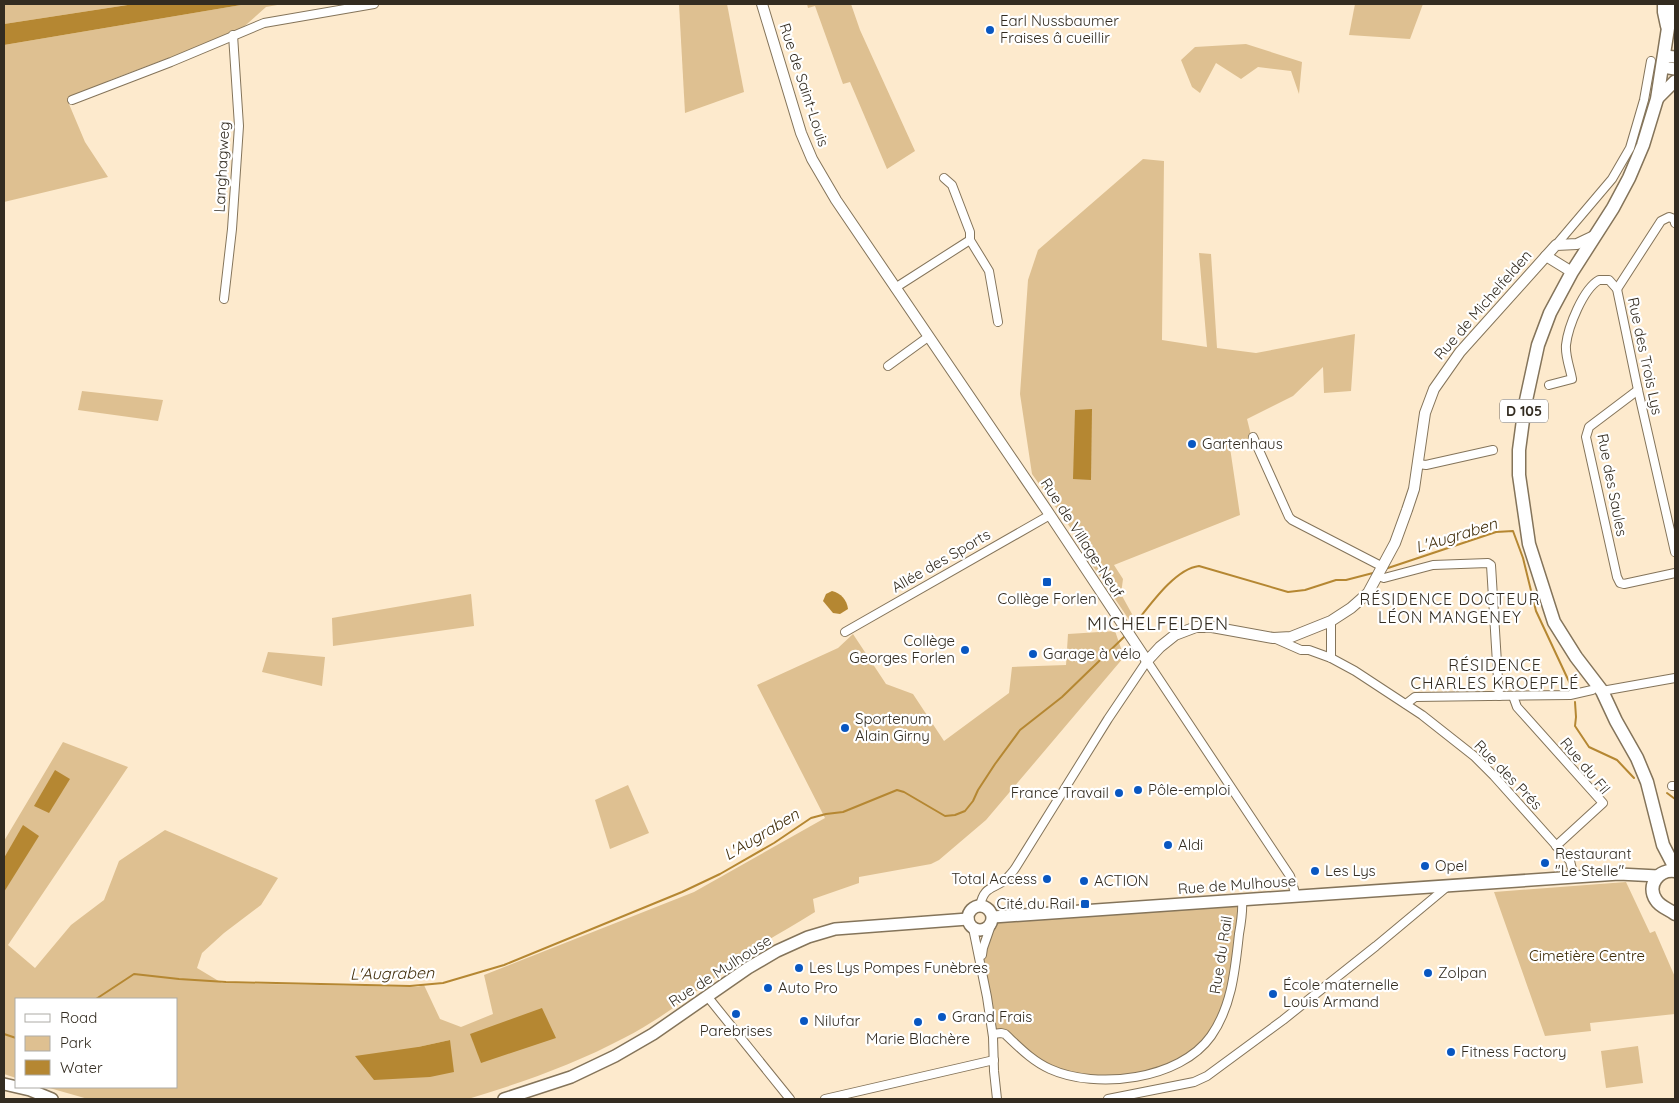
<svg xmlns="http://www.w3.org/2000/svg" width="1679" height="1103" viewBox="0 0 1679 1103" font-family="Quicksand,sans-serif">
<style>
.green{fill:#dec091;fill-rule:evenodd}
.water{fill:#b58732}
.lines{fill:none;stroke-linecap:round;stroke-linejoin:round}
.stream{stroke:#b58732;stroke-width:2}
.minor-casing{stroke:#84745a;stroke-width:10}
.tertiary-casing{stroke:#84745a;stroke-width:12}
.secondary-casing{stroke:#84745a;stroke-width:14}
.primary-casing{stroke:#84745a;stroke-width:15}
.minor{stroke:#fff;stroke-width:8}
.tertiary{stroke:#fff;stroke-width:10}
.secondary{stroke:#fff;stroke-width:11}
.primary{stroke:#fff;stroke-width:12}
.poi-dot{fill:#0957c1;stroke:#fff;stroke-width:2}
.labels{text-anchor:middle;stroke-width:4.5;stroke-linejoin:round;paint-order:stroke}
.shield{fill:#fff;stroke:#706b64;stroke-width:1}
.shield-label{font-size:14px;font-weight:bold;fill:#332c21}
.poi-label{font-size:15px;fill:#332c21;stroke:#fff;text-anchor:start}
.street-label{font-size:15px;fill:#332c21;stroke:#fff}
.park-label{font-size:15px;fill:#3b2803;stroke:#fff}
.water-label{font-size:16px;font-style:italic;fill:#412d09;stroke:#fff}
.neighbourhood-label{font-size:16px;letter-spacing:1px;fill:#332c21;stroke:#fff}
.quarter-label{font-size:18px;letter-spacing:1px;fill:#332c21;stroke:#fff}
</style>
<rect width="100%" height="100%" fill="#fdeacd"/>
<g class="green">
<polygon points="4,4 134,4 4,24"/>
<polygon points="247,4 283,4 266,7 238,32 110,80 69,104 85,142 108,177 4,202 4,45"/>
<polygon points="679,4 727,4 744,92 685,113"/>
<polygon points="807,4 851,4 860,30 915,151 887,169 850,82 843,84 815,6 808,8"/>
<polygon points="1355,4 1423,4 1410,39 1349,35"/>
<polygon points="1246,44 1302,62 1299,94 1291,71 1258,67 1241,79 1216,63 1200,93 1192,87 1181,60 1195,47"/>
<polygon points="1143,159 1164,161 1162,340 1207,347 1199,253 1211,254 1217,348 1256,353 1355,334 1351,391 1324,393 1323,367 1293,396 1247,419 1252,439 1229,441 1240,515 1114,565 1123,579 1121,594 1132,614 1136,630 1084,553 1087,551 1032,474 1020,394 1028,280 1038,250"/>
<polygon points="82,391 163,400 158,421 78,410"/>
<polygon points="471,594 474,626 333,646 332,618"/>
<path d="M1115,631L1124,657L986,820L939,860L931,864L859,877V883L813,899L815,912C795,925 773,936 753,950C711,979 671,1014 624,1038C575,1064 521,1083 468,1099H88L46,1087H176V999H16V1078L4,1074V841L63,742L128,767L8,945L35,968L71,925L104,900L119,861L165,830L278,878L261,905L224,933L202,953L197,968L222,983L418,987L424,985L440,1019L461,1027L493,1014L484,975L694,892L825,818L757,685L838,648L853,634L886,684L913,694L944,741L1009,693L1012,667L1066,665L1068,634ZM450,1040L430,1077L418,1047Z"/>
<polygon points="268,652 325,657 322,686 262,672"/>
<polygon points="628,785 649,833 610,849 595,800"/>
<polygon points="1626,882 1650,933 1655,931 1675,977 1675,1014 1590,1023 1591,1031 1545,1036 1494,892"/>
<polygon points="1243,905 1238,943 1219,1022 1188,1056 1149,1073 1094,1080 1048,1069 1005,1034 993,1034 981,964 990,933 996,923"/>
<polygon points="1638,1046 1643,1083 1606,1088 1601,1051"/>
</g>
<g class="water">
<polygon points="134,4 247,4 4,45 4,24"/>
<polygon points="1092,409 1091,480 1073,479 1075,410"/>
<path d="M832,591C841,593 847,600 848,609L840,614L833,613L823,601L826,594Z"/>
<polygon points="55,770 70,779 49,813 34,806"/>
<polygon points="23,825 39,836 4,892 4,858"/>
<polygon points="542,1008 556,1038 481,1063 470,1034"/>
<polygon points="450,1040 454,1072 430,1077 374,1080 355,1056 418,1047"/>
</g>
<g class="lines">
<g class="stream">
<polyline points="1388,568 1496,532 1513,531 1523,558 1536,611 1572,688"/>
<path d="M1130,630C1146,611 1173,569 1199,566L1288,592L1305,590L1336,580H1346L1373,573"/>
<polyline points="1575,702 1576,717 1575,726 1589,747 1617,760 1634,778"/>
<polyline points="1667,793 1675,799"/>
<polyline points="96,999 134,974 179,979 226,982 410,986 443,983 504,965 682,892 720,874 774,843 811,818 826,814 843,812 897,790 904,792 945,816 955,815 965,811 973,801 978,790 995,764 1020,730 1062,697 1126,635"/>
<polyline points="4,1034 16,1038"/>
</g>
<g class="minor-casing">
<g id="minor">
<polyline points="72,100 171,62 264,23 374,4"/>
<polyline points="944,178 952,185 970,232 970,240 989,271 998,322"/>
<polyline points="1556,245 1612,179 1630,148 1644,100 1651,61"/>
<polyline points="895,288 970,240"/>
<polyline points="1617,289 1661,221 1669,217 1674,219 1675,223"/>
<polyline points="224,299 232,229 239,126 233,35"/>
<polyline points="888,366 928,337"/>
<path d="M1549,385L1572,379C1570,368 1565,356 1566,345C1568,327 1583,289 1599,280H1609L1617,289L1638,390L1675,552"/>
<polyline points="1638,390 1589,427 1586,437 1617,577 1620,583 1624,584 1675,573"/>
<polyline points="1253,437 1289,517 1292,520 1383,567"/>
<polyline points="1418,464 1426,465 1493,450"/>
<polyline points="1378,576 1384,578 1433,565 1488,563 1491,565 1499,696"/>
<polyline points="845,632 1050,515"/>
<polyline points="1276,639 1301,650 1309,650 1331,658 1355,671 1422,715 1474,756 1494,776 1570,861 1574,877"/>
<polyline points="1331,658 1331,621"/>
<polyline points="1602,691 1675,678"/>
<polyline points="1513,696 1517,707 1603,803 1556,846"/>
<polyline points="1406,704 1415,697 1570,695 1592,690"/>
<polyline points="1672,786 1675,786"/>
<path d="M980,906C984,886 992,890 1005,880C1009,876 1013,872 1016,867L1108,719L1147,661L1290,876L1296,896"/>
<polyline points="973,928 987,997 993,1037 994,1071 997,1099"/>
<polyline points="982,955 983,948 991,925"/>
<polyline points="707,996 790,1099"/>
<path d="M993,1034L1001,1033L1005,1034C1019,1047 1032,1061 1050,1069C1096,1090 1180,1080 1211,1036C1232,1006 1235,970 1239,934C1241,923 1243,911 1242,900"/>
<polyline points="825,1099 994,1060"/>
<polyline points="1108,1099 1194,1082 1207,1076 1283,1020 1376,946 1448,886"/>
</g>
</g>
<g class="tertiary-casing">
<g id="tertiary">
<polyline points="762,4 801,133 812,159 836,200 1050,515 1147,661 1160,647 1175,635 1196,627 1212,627 1273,638 1291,637 1331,621 1351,608 1368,593 1395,543 1407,510 1414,489 1425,413 1434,389 1460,352 1556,245 1577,244 1596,235"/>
<polyline points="1546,256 1572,272"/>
</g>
</g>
<g class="secondary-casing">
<g id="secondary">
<polyline points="1664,56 1675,57"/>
<polyline points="1663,67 1675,69"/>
<polyline points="1657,99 1675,81"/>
<circle cx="980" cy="918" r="12"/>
<polyline points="993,917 1619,874 1658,876"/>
<polyline points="4,1084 30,1090 52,1099"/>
<polyline points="504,1099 571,1077 615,1056 653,1034 748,968 777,951 808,937 835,929 968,919"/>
</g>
</g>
<g class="primary-casing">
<g id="primary">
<polyline points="1664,4 1664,12 1667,26"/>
<polyline points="1674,4 1668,28 1657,99 1643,145 1629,178 1613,208 1572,272 1550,313 1538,345 1525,405 1519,450 1519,475 1529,544 1554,622 1576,657 1602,691 1616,721 1637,758 1647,782 1663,845 1675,868"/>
<path d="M1675,871C1659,869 1646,885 1656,900C1660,907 1669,909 1675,914"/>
</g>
</g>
<use href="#minor" class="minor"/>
<use href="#tertiary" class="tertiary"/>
<use href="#secondary" class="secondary"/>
<use href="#primary" class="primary"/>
</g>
<g class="poi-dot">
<circle cx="990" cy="30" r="5"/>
<circle cx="1192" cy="444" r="5"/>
<rect x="1042" y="577" width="10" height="10" rx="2.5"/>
<circle cx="965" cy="650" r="5"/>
<circle cx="1033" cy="654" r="5"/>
<circle cx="845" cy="728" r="5"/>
<circle cx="1138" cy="790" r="5"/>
<circle cx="1119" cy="793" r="5"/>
<circle cx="1168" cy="845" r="5"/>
<circle cx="1545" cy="863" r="5"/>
<circle cx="1425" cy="866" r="5"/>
<circle cx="1315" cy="871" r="5"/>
<circle cx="1047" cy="879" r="5"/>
<circle cx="1084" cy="881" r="5"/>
<rect x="1080" y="899" width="10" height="10" rx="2.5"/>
<circle cx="799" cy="968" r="5"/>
<circle cx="1428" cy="973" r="5"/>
<circle cx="768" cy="988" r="5"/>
<circle cx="1273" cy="994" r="5"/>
<circle cx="736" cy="1014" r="5"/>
<circle cx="942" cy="1017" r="5"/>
<circle cx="804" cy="1021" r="5"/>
<circle cx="918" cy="1022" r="5"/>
<circle cx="1451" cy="1052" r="5"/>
</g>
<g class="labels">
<rect class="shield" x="1500" y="399.5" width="48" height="23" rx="4"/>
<g class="shield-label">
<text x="1524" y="416">D 105</text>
</g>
<g class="poi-label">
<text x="1000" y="26">Earl Nussbaumer<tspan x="1000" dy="17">Fraises â cueillir</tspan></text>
<text x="1202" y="449">Gartenhaus</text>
<text x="1047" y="604" text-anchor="middle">Collège Forlen</text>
<text x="955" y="646" text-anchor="end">Collège<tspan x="955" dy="17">Georges Forlen</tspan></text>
<text x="1043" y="659">Garage à vélo</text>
<text x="855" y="724">Sportenum<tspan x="855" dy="17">Alain Girny</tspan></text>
<text x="1148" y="795">Pôle-emploi</text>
<text x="1109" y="798" text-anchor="end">France Travail</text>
<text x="1178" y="850">Aldi</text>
<text x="1555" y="859">Restaurant<tspan x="1555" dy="17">"Le Stelle"</tspan></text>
<text x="1435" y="871">Opel</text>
<text x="1325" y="876">Les Lys</text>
<text x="1037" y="884" text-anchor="end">Total Access</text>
<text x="1094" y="886">ACTION</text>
<text x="1075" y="909" text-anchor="end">Cité du Rail</text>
<text x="809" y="973">Les Lys Pompes Funèbres</text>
<text x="1438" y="978">Zolpan</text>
<text x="1283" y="990">École maternelle<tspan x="1283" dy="17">Louis Armand</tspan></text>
<text x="778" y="993">Auto Pro</text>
<text x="952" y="1022">Grand Frais</text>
<text x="814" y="1026">Nilufar</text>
<text x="736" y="1036" text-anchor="middle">Parebrises</text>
<text x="918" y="1044" text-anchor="middle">Marie Blachère</text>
<text x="1461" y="1057">Fitness Factory</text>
</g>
<g class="street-label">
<text transform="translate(804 85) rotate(72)" y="5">Rue de Saint-Louis</text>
<text transform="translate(222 167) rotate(-87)" y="5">Langhagweg</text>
<text transform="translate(1483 305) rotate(-49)" y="5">Rue de Michelfelden</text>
<text transform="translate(1645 356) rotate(78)" y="5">Rue des Trois Lys</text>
<text transform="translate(1612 485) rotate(79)" y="5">Rue des Saules</text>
<text transform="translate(1082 538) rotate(57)" y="5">Rue de Village-Neuf</text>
<text transform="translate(941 561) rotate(-30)" y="5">Allée des Sports</text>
<text transform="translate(1585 766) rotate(50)" y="5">Rue du Fil</text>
<text transform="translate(1508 775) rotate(46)" y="5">Rue des Prés</text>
<text transform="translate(1237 885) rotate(-4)" y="5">Rue de Mulhouse</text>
<text transform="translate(1221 955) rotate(-81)" y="5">Rue du Rail</text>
<text transform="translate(720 971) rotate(-33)" y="5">Rue de Mulhouse</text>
</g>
<g class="park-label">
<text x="1587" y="961">Cimetière Centre</text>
</g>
<g class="water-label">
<text transform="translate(1456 535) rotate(-17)" y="6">L'Augraben</text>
<text transform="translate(761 834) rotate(-31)" y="6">L'Augraben</text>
<text transform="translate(392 973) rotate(-1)" y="6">L'Augraben</text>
</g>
<g class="neighbourhood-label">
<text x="1450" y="605">RÉSIDENCE DOCTEUR<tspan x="1450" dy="18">LÉON MANGENEY</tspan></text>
<text x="1495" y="671">RÉSIDENCE<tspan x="1495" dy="18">CHARLES KROEPFLÉ</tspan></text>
</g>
<g class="quarter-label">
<text x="1158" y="630">MICHELFELDEN</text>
</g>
</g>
<rect width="1679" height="1103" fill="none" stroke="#332c21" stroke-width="10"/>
<rect x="15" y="998" width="162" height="90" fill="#ffffff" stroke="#adaba6"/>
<rect x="25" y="1014" width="25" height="8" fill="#ffffff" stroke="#adaba6"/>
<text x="60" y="1023" font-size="15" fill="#332c21">Road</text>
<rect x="25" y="1036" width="25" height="15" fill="#dec091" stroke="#adaba6"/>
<text x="60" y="1048" font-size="15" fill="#332c21">Park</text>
<rect x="25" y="1060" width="25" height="15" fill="#b58732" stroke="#adaba6"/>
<text x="60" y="1073" font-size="15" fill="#332c21">Water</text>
</svg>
